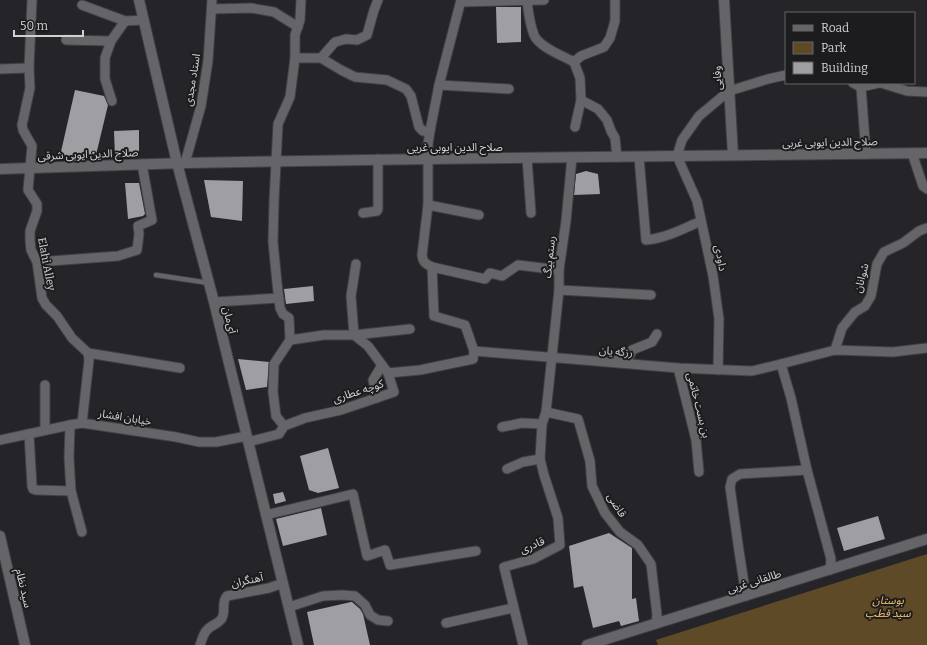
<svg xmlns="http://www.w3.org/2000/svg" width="927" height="645" viewBox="0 0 927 645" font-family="Bitter,'Noto Sans Arabic',serif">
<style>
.green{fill:#5e4a27}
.building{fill:#9f9fa3}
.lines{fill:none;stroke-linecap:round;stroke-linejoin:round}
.service-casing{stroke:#414144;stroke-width:6}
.minor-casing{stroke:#414144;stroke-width:11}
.tertiary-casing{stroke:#414144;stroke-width:12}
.service{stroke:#656569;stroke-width:4.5}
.minor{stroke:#656569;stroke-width:9}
.tertiary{stroke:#656569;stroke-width:10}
.labels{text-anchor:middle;stroke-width:4;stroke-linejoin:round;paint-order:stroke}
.street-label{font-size:11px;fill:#d1d1d4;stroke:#1c1c1f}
.park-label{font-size:11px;font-style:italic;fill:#f4c169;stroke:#1c1c1f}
</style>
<rect width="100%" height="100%" fill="#252529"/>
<polygon class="green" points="927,554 927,645 658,645 656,640"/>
<g class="building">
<polygon points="496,7 521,7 521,42 497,43"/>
<polygon points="75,90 104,96 108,105 96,155 60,156"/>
<polygon points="139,130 139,157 115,157 114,131"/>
<polygon points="586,171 598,174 600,194 574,195 576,174"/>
<polygon points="204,180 243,181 242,221 211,217"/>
<polygon points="125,183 139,183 145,214 143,216 128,219"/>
<polygon points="313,286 314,301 286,304 284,289"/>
<polygon points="238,359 269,362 267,387 246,390"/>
<polygon points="328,448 339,488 318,493 309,490 300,456"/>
<polygon points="283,492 286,501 275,504 273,494"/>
<polygon points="321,508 327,535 283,546 276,519"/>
<polygon points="878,516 885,539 844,551 837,528"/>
<polygon points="609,533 632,548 632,599 636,598 639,621 621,626 619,621 593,628 583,586 574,588 569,546"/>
<polygon points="351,602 352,602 360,609 363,614 370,645 314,645 307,612"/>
</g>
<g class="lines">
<g class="service-casing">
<polyline id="service" points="156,275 209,283"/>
</g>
<g class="minor-casing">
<g id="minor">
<polyline points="32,0 29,68 30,88 22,125 23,130 32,146 28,190 37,204 37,211 30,231 30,240 31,250 37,262 42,298 46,305 57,316 72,338 88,353 89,360 82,423"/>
<path d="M527,1C528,10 531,27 534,35C539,47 563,56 574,62L581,56L604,47L610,38L615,21V0"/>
<polyline points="461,2 544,0"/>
<polyline points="82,5 125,21 144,20"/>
<polyline points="212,9 251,8 274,12 298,27"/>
<polyline points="66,40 111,41 125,21"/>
<polyline points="111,41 105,58 105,79 112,101"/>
<polyline points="295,58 295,35 300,20 301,0"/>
<polyline points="321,58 335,42 346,39 357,40 367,35 374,10 378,0"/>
<polyline points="574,62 580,78 581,100 598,109 607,120 611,131 615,138 617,157"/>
<polyline points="0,69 29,68"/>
<polyline points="853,83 861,87 879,83"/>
<polyline points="881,83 907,91 927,92"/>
<polyline points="439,85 509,89"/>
<polyline points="861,87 866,154"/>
<polyline points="575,127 581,100"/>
<polyline points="912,153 923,186 927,189"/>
<path d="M639,157L646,240C666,238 683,229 701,221"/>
<polyline points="527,158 531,213"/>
<polyline points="185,163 201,106 208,61 212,0"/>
<polyline points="428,205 479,215"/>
<polyline points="363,213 377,211 378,209 378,159"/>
<polyline points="37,262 118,256 137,250 139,234 138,226 152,220 142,164"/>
<polyline points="356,264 351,296 354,335 410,329"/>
<path d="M432,267C426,264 423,263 422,255L428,205V144L430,131L439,85L461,0"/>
<polyline points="559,270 518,265 502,276 490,273 485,279 432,267 434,316 465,325 474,351 678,368 752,371 781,364"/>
<polyline points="559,290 651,295"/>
<polyline points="214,302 279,298"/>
<polyline points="290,340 289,318 283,314 280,308 277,283 273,242 274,201 278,124 290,97 295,58 321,58 341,70 355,77 387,80 406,89 411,96 419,127 423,131 430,131"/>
<polyline points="835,350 842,328 855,312 865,306 871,296 877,264 884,252 903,243 919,231 927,228"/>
<polyline points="88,353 180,368"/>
<polyline points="613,361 629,357 632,350 652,342 657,334"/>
<polyline points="678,368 696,440 699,472"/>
<polyline points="718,370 719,319 713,276 697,201 677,156 682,140 699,116 729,91 768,79 786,75"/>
<polyline points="377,398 373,380 382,365"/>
<polyline points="546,412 578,419 590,461 592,486 605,513 620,532 638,545 651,564 657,615 656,623"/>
<polyline points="70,425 69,458 71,491 82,532"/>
<polyline points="284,426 276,416 273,392 274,364 290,340 324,335 354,335 368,346 388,373"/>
<polyline points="502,427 522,423 542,424"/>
<polyline points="45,430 45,385"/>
<polyline points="29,434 32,486 33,489 36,490 71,491"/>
<polyline points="0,440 70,425 82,423 176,437 199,442 216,442 247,436"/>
<polyline points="248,442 279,434 284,426 305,418 341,410 394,392 388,373 420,370 473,359 474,351"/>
<polyline points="507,469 523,462 540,459"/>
<polyline points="266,515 353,494 367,556 385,550 390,565 476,551"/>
<polyline points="830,570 831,559 807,470 791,398 781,364 835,350 893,352 927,348"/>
<polyline points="746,596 739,551 730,487 732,479 740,474 807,470"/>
<polyline points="289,607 323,596 342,595 355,596 365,605 370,615 378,620 388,621"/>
<polyline points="446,623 513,608"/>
<path d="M200,645C202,640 203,634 207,630C211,625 219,624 222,618C226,611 221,602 227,596L269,588L283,583"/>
<polyline points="523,645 504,567 533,559 560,545 558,518 544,475 540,459 542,424 546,412 559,290 559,270 566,221 572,157"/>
</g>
</g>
<g class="tertiary-casing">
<g id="tertiary">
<polyline points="139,0 177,163 214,302 298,645"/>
<polyline points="724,0 733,155"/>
<polyline points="0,169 185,163 429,159 927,153"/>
<polyline points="0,536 25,645"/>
<polyline points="587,645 927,539"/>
</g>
</g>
<use href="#service" class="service"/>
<use href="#minor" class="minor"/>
<use href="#tertiary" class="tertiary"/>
</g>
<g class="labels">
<g class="street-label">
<text transform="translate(717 78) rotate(-93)" y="4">وفایی</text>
<text transform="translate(192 80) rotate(-81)" y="4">استاد مجدی</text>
<text transform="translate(830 142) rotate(-1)" y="4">صلاح الدین ایوبی غربی</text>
<text x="455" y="151">صلاح الدین ایوبی غریی</text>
<text transform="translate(88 154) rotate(-2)" y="4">صلاح الدین ایوبی شرقی</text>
<text transform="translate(549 257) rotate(-84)" y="4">رستم بیگ</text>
<text transform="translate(721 258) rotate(79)" y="4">داودی</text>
<text transform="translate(47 264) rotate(79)" y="4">Elahi Alley</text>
<text transform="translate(861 278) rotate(-75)" y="4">شوانان</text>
<text transform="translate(230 320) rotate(76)" y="4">آی‌مان</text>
<text transform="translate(616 351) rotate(5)" y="4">رزگه یان</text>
<text transform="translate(358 391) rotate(-18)" y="4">کوچه عطاری</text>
<text transform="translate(699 405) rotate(76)" y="4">بن بست خاتمی</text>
<text transform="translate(125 417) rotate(9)" y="4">خیابان افشار</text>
<text transform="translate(617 505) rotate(58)" y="4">قاضی</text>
<text transform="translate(532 545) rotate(-23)" y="4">قادری</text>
<text transform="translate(247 580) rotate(-12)" y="4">آهنگران</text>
<text transform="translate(754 581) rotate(-17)" y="4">طالقانی غربی</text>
<text transform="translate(24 588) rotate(77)" y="4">سید نظام</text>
</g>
<g class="park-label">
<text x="888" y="604">بوستان<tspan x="888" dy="13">سید قطب</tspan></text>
</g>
</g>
<rect x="785" y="12" width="130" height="72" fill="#1c1c1f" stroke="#646467"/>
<rect x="793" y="25" width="20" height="6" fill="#656569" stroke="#646467"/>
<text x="821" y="32" font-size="12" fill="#d1d1d4">Road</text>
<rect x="793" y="42" width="20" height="12" fill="#5e4a27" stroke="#646467"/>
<text x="821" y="52" font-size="12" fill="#d1d1d4">Park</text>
<rect x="793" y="62" width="20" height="12" fill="#9f9fa3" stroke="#646467"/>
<text x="821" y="72" font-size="12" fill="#d1d1d4">Building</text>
<path d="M14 30v6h69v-6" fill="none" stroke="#d1d1d4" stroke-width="2"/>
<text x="20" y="30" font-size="12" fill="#d1d1d4" stroke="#1c1c1f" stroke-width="3" paint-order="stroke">50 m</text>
</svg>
